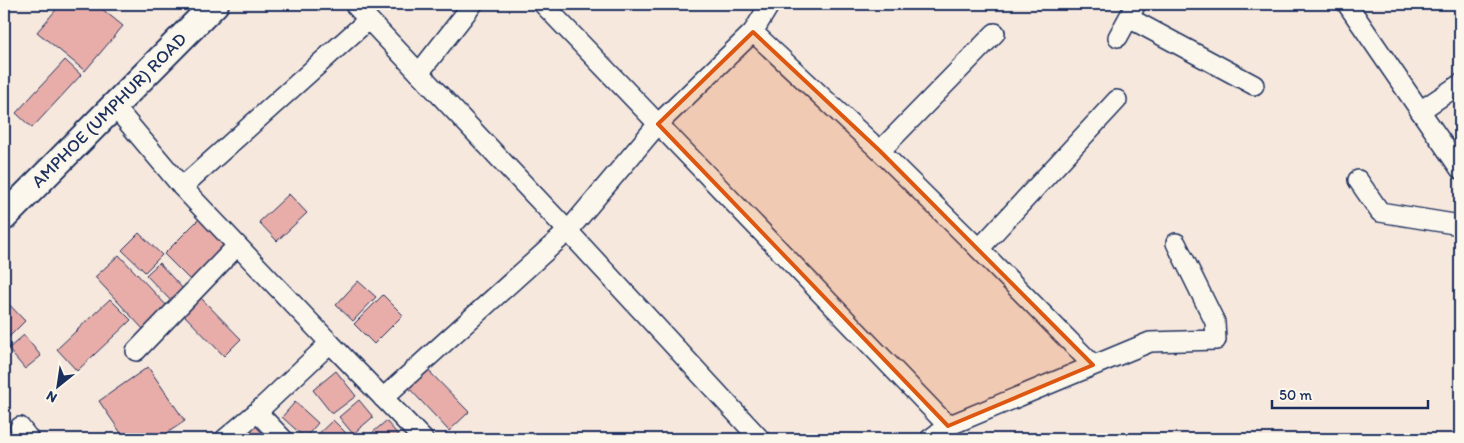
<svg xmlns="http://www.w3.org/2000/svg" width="1464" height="443" viewBox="0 0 1464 443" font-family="Itim,sans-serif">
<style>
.building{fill:#e8ada8;stroke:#1b2f5e}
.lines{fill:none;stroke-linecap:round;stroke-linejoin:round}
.street-casing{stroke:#1b2f5e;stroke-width:22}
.secondary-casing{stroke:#1b2f5e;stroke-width:30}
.street{stroke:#fbf7ec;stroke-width:19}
.secondary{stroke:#fbf7ec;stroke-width:26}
.marked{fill:#de5710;fill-opacity:0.2;stroke:#de5710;stroke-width:4;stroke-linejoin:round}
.labels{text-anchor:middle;stroke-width:4;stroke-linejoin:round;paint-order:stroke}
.street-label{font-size:18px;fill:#1b2f5e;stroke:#fbf7ec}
</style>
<rect width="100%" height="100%" fill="#f7e8de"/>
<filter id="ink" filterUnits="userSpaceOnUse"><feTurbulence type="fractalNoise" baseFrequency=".02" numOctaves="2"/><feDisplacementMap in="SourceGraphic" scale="10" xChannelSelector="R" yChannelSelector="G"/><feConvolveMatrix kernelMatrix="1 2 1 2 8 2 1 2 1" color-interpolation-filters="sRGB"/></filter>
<g filter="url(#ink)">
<g class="building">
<polygon points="61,4 96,4 123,26 85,71 37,32"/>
<polygon points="65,60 81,75 32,128 16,113"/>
<polygon points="289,194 307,213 277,241 259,222"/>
<polygon points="200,218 228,246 192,282 164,254"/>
<polygon points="139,233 162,255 145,272 122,250"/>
<polygon points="119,255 167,306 143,329 95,277"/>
<polygon points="159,263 185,291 173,303 146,275"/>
<polygon points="358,281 376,297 353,321 336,305"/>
<polygon points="383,295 403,315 374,344 354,324"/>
<polygon points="201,298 241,339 224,356 184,315"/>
<polygon points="4,299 25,321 4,342"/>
<polygon points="110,299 131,320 77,371 57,349"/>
<polygon points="24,335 41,356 25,369 8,349"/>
<polygon points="148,367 185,421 158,439 125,439 99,401"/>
<polygon points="426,368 469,412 449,431 407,386"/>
<polygon points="336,371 356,396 332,414 313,390"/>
<polygon points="359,400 373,417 353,434 339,417"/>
<polygon points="295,402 318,423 305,438 282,417"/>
<polygon points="333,420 352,439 313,439"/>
<polygon points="260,421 275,439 246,439 242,435"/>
<polygon points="386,421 402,439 365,439"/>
</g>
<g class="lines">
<g class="street-casing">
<g id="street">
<polyline points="354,4 568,231 760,439"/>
<polyline points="543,4 948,426 930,439"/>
<polyline points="1347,4 1460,169"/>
<polyline points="1129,18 1254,85"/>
<polyline points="753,32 880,151 995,33"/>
<polyline points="1118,37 1136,4"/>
<polyline points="419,73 473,4"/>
<polyline points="114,106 182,187 330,343 257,412 225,439"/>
<polyline points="1420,111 1460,84"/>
<polyline points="880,151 979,249 1117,100"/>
<polyline points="1358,180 1380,212 1460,225"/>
<polyline points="182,187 368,20"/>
<polyline points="979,249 1093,365"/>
<polyline points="330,343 423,439"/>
<polyline points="136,351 237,246"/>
<polyline points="383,398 568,231 658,124 753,32 770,4"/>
<polyline points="257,412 283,439"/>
<polyline points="948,426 1150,342 1216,340 1215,322 1176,243"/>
<polyline points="20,427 29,439"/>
</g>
</g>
<g class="secondary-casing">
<polyline id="secondary" points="4,217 215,4"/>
</g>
<use href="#street" class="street"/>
<use href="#secondary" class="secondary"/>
</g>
</g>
<path class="marked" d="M753,32L880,151L1093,365L948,426L658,124Z"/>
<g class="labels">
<g class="street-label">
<text transform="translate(109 110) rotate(-45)" y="6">AMPHOE (UMPHUR) ROAD</text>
</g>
</g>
<rect width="1464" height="443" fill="none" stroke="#fbf7ec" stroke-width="20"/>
<rect x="10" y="10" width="1444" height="423" fill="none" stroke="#1b2f5e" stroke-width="2" filter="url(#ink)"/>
<g transform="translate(58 386) rotate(210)" stroke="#fbf7ec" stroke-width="4" paint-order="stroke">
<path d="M0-4L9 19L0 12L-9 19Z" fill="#1b2f5e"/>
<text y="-8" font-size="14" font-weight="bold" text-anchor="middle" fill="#1b2f5e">N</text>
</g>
<path d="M1272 400v8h156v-8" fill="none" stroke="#1b2f5e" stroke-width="2.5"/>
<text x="1279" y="400" font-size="15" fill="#1b2f5e" stroke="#fbf7ec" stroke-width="4" paint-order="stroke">50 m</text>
</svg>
